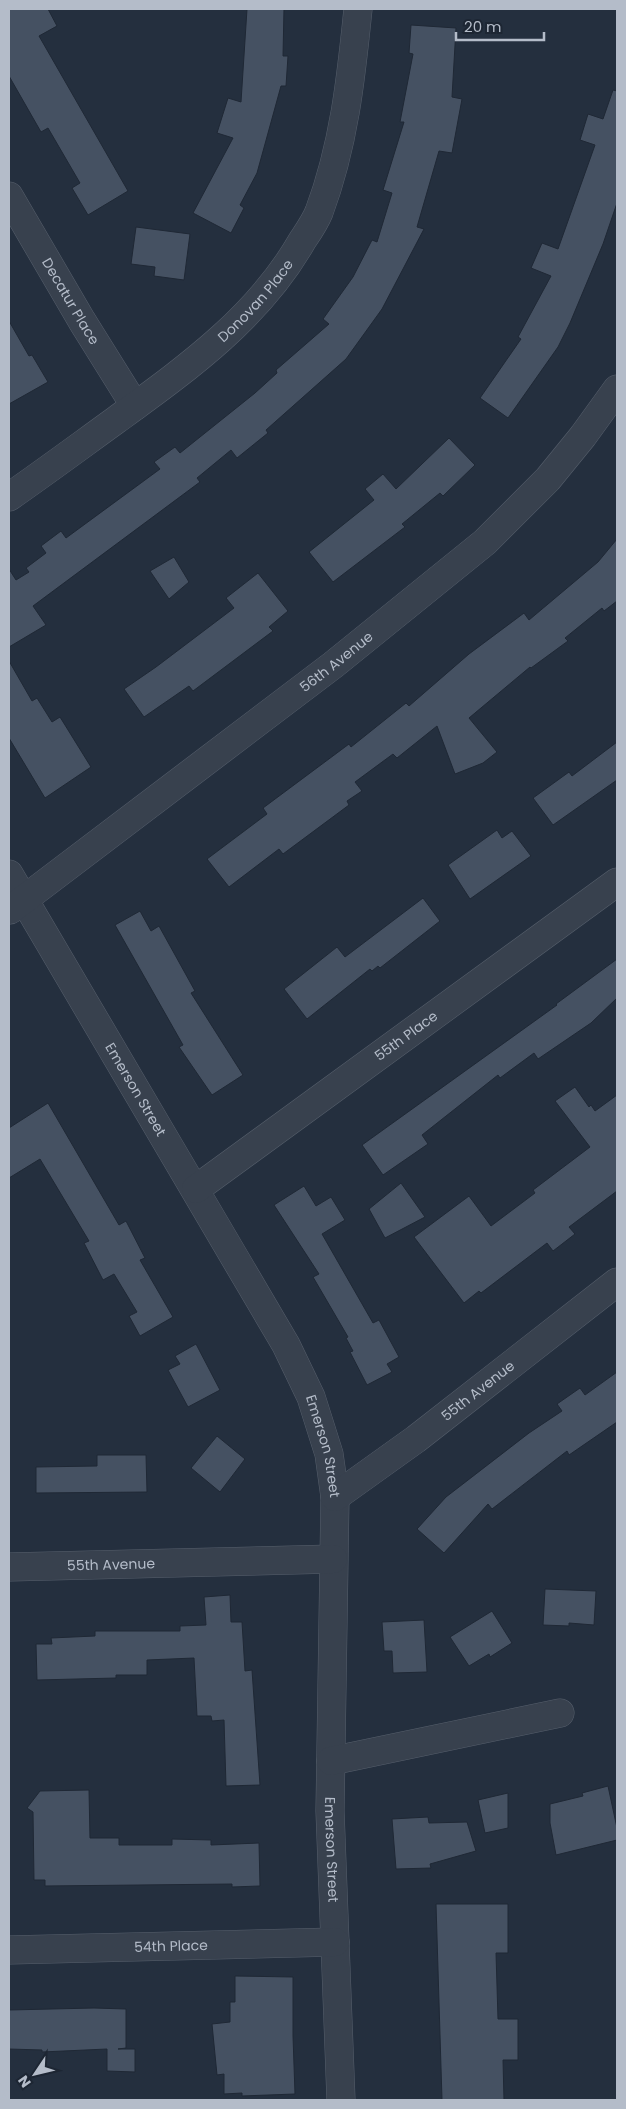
<svg xmlns="http://www.w3.org/2000/svg" width="626" height="2109" viewBox="0 0 626 2109" font-family="Poppins,sans-serif">
<style>
.building{fill:#455162;stroke:#1f2835}
.lines{fill:none;stroke-linecap:round;stroke-linejoin:round}
.minor-casing{stroke:#565f6c;stroke-width:29}
.minor{stroke:#38414e;stroke-width:28}
.labels{text-anchor:middle;stroke-width:4;stroke-linejoin:round;paint-order:stroke}
.street-label{font-size:14px;fill:#b4bcc9;stroke:#1d2633}
</style>
<rect width="100%" height="100%" fill="#242f3e"/>
<g class="building">
<polygon points="9,9 48,9 57,26 39,36 128,191 88,215 72,188 80,183 48,128 41,132 9,76"/>
<polygon points="247,9 284,9 283,56 288,56 286,86 281,86 257,173 240,205 244,208 231,233 193,213 233,138 217,133 228,98 241,102"/>
<polygon points="411,25 456,28 452,97 462,99 452,153 439,151 417,227 424,229 382,309 346,359 266,430 268,433 237,458 231,450 197,478 200,482 33,606 46,625 9,647 9,569 16,580 29,572 26,568 46,553 41,546 61,531 66,538 160,469 154,462 175,447 180,453 255,393 277,373 276,370 329,324 323,319 353,277 372,240 377,242 392,193 383,190 404,122 400,122 413,54 409,53"/>
<polygon points="613,90 617,91 617,203 603,244 570,323 558,347 508,418 480,398 521,339 518,337 551,276 531,268 542,243 558,249 595,145 580,140 588,114 603,119"/>
<polygon points="136,227 190,234 184,280 154,276 155,267 131,264"/>
<polygon points="9,321 29,356 32,355 48,382 9,404"/>
<polygon points="449,438 475,465 443,496 440,493 402,524 405,527 333,582 309,552 374,500 365,489 383,474 396,489"/>
<polygon points="617,539 617,601 604,611 602,608 565,638 568,641 531,668 530,667 469,718 497,752 483,763 455,774 437,726 397,758 393,754 355,782 362,791 347,801 349,805 283,854 279,849 229,887 207,859 267,814 263,808 349,744 351,747 406,703 409,706 469,654 524,613 529,620 598,562"/>
<polygon points="174,557 189,582 169,599 150,571"/>
<polygon points="258,573 288,611 269,627 273,631 193,691 189,686 144,717 124,689 156,667 234,608 226,598"/>
<polygon points="9,661 32,701 37,698 52,722 60,717 91,767 45,798 9,738"/>
<polygon points="617,742 617,780 553,825 533,798 569,772 572,776"/>
<polygon points="497,830 502,838 512,831 531,856 470,899 448,865"/>
<polygon points="423,898 440,921 380,968 378,966 372,971 370,969 307,1019 284,989 337,947 345,957"/>
<polygon points="140,911 151,931 159,926 195,991 191,993 243,1075 212,1095 179,1047 183,1045 115,925"/>
<polygon points="617,959 617,998 591,1023 538,1059 534,1053 500,1078 498,1075 422,1135 428,1144 383,1175 362,1145 557,1005 556,1004"/>
<polygon points="575,1087 589,1107 591,1105 595,1111 617,1095 617,1191 569,1227 575,1234 553,1251 547,1243 481,1293 479,1291 464,1303 414,1237 469,1196 491,1226 535,1193 533,1190 590,1147 555,1101"/>
<polygon points="48,1103 119,1225 126,1221 145,1258 140,1260 173,1317 140,1336 129,1316 137,1312 114,1274 103,1280 84,1243 89,1241 40,1159 9,1178 9,1128"/>
<polygon points="401,1183 425,1217 385,1238 369,1209"/>
<polygon points="304,1186 316,1206 331,1197 345,1220 322,1234 373,1323 379,1320 399,1357 387,1364 392,1372 367,1385 350,1352 353,1351 346,1338 348,1337 313,1277 319,1274 274,1205"/>
<polygon points="196,1344 220,1390 188,1407 168,1370 180,1364 175,1356"/>
<polygon points="617,1372 617,1422 569,1455 567,1451 492,1509 488,1504 444,1553 417,1529 446,1497 529,1433 562,1411 557,1404 580,1388 585,1395"/>
<polygon points="217,1436 245,1459 220,1492 191,1468"/>
<polygon points="97,1455 146,1455 147,1492 36,1493 36,1467 97,1466"/>
<polygon points="545,1589 596,1591 594,1625 569,1623 569,1626 543,1625"/>
<polygon points="230,1595 231,1622 242,1622 245,1671 252,1670 260,1785 226,1786 224,1720 212,1721 211,1716 197,1716 194,1658 147,1660 147,1675 116,1675 116,1678 37,1680 36,1644 52,1644 51,1638 95,1636 95,1631 180,1631 180,1626 206,1625 204,1597"/>
<polygon points="492,1611 512,1643 490,1657 489,1654 469,1666 450,1637"/>
<polygon points="424,1620 427,1672 393,1673 392,1651 384,1651 382,1622"/>
<polygon points="608,1786 617,1828 617,1840 556,1855 550,1823 550,1804 583,1796 582,1793"/>
<polygon points="89,1790 90,1838 119,1838 119,1845 172,1845 172,1839 211,1840 211,1845 259,1843 260,1886 232,1887 232,1884 45,1886 45,1880 34,1880 33,1812 27,1808 40,1791"/>
<polygon points="508,1793 508,1828 485,1833 478,1800"/>
<polygon points="428,1817 429,1823 467,1822 476,1851 430,1864 431,1868 396,1869 392,1819"/>
<polygon points="436,1904 508,1904 508,1953 496,1953 498,2019 518,2019 518,2060 503,2060 504,2100 442,2100"/>
<polygon points="235,1976 293,1977 293,2036 295,2094 242,2096 242,2093 224,2094 224,2074 217,2075 212,2024 230,2022 230,2002 235,2002"/>
<polygon points="94,2008 126,2009 126,2048 118,2049 135,2049 135,2072 107,2071 107,2049 42,2052 42,2050 9,2049 9,2010"/>
</g>
<g class="lines">
<g class="minor-casing">
<g id="minor">
<path id="s1" d="M9,196L82,321L135,406"/>
<path id="s2" d="M9,497C45,472 80,446 116,420C186,369 258,318 302,241C308,232 315,222 319,212C344,145 351,79 358,9"/>
<path id="s3" d="M9,874L286,1345L311,1397L329,1454L335,1497L330,1811L341,2100"/>
<path id="s4" d="M10,910L333,665L485,542L548,479L583,436L617,389"/>
<path id="s5" d="M196,1189L617,882"/>
<path id="s6" d="M335,1497L416,1439L617,1282"/>
<path id="s7" d="M9,1567L333,1559"/>
<polyline points="331,1761 560,1713"/>
<path id="s8" d="M9,1950L335,1942"/>
</g>
</g>
<use href="#minor" class="minor"/>
</g>
<g class="labels">
<g class="street-label">
<text dy="5" stroke="none"><textPath href="#s2" startOffset="316">Donovan Place</textPath></text>
<text dy="5" stroke="none"><textPath href="#s1" startOffset="122">Decatur Place</textPath></text>
<text dy="5" stroke="none"><textPath href="#s4" startOffset="410">56th Avenue</textPath></text>
<text dy="5" stroke="none"><textPath href="#s5" startOffset="260">55th Place</textPath></text>
<text dy="5" stroke="none"><textPath href="#s3" startOffset="250">Emerson Street</textPath></text>
<text dy="5" stroke="none"><textPath href="#s6" startOffset="178">55th Avenue</textPath></text>
<text dy="5" stroke="none"><textPath href="#s3" startOffset="655">Emerson Street</textPath></text>
<text dy="5" stroke="none"><textPath href="#s7" startOffset="102">55th Avenue</textPath></text>
<text dy="5" stroke="none"><textPath href="#s3" startOffset="1060">Emerson Street</textPath></text>
<text dy="5" stroke="none"><textPath href="#s8" startOffset="162">54th Place</textPath></text>
</g>
</g>
<rect width="626" height="2109" fill="none" stroke="#b4bcc9" stroke-width="20"/>
<g transform="translate(35 2074) rotate(235)" stroke="#1d2633" stroke-width="4" paint-order="stroke">
<path d="M0-4L9 19L0 12L-9 19Z" fill="#b4bcc9"/>
<text y="-8" font-size="14" font-weight="bold" text-anchor="middle" fill="#b4bcc9">N</text>
</g>
<path d="M456 32v8h88v-8" fill="none" stroke="#b4bcc9" stroke-width="2.5"/>
<text x="464" y="32" font-size="15" fill="#b4bcc9" stroke="#1d2633" stroke-width="4" paint-order="stroke">20 m</text>
</svg>
